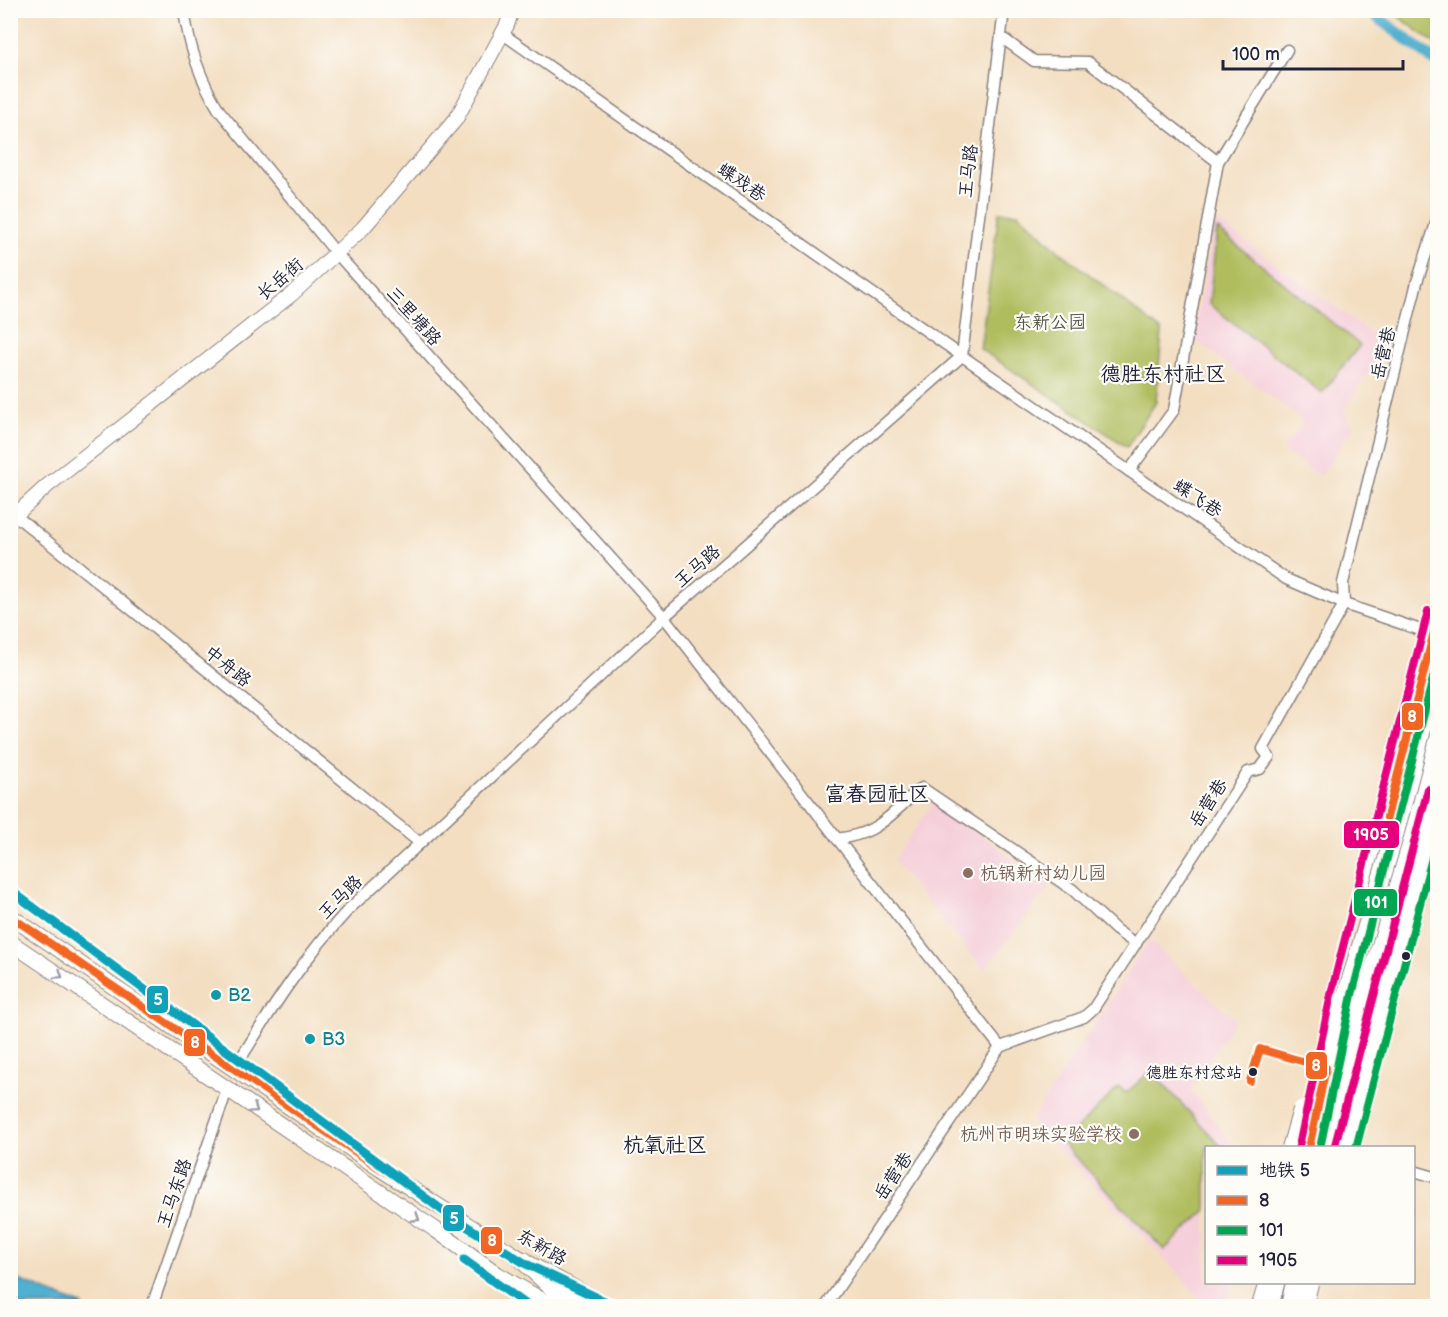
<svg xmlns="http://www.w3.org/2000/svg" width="1448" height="1317" viewBox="0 0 1448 1317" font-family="'Balsamiq Sans','LXGW WenKai TC',sans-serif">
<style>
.built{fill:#f5cfda}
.green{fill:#b0bd5f;stroke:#69704d;stroke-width:1.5}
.water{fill:#51afcf;stroke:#3a6885;stroke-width:1.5}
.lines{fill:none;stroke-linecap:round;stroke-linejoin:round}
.canal{stroke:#51afcf;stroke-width:12}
.street-casing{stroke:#8a807e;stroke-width:13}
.secondary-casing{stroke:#8a807e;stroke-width:16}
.primary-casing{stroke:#8a807e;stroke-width:17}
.highway-casing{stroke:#8a807e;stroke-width:20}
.street{stroke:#fff;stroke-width:10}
.secondary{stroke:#fff;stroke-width:14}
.primary{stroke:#fff;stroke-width:15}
.highway{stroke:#fff;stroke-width:18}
.highway-bridge-casing{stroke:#8a807e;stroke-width:20;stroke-linecap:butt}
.highway-bridge{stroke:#fff;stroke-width:18}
.bus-1-casing{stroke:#fdfcf7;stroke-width:12}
.bus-2-casing{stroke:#fdfcf7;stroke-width:12}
.bus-3-casing{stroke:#fdfcf7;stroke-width:12}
.bus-1{stroke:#f26522;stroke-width:8}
.bus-2{stroke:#00a651;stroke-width:8}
.bus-3{stroke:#e5007d;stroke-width:8}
.metro-1-casing{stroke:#fdfcf7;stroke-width:14}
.metro-1{stroke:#0fa2ba;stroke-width:9}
.oneway{stroke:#9c9ca7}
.education-dot{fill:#8d6e63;stroke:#fdfcf7;stroke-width:2}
.bus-dot{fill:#22223b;stroke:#fdfcf7;stroke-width:2}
.culture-dot{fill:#0f9aa8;stroke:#fdfcf7;stroke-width:2}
.labels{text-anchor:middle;stroke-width:4.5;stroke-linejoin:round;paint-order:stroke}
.bus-label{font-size:16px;fill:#22223b;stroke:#fdfcf7;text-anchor:end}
.street-label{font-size:18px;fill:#22223b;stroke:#fdfcf7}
.park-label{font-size:18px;fill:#545848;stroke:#fdfcf7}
.education-label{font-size:18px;fill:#785e54;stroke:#fdfcf7;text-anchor:start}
.culture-label{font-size:18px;fill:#0d838f;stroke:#fdfcf7;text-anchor:start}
.quarter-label{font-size:21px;fill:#22223b;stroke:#fdfcf7}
.line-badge{stroke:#fdfcf7;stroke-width:2}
.badge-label{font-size:16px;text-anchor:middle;font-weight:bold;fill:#fff}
</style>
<rect width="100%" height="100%" fill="#fdfcf7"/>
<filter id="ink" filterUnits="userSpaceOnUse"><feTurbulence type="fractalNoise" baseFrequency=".0167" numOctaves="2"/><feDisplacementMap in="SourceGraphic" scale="12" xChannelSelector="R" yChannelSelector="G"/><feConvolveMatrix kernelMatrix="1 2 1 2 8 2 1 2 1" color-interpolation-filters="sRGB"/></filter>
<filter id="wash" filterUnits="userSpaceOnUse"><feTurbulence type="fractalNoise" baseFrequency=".008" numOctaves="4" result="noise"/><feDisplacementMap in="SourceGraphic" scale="24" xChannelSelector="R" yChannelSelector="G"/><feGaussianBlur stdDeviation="1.35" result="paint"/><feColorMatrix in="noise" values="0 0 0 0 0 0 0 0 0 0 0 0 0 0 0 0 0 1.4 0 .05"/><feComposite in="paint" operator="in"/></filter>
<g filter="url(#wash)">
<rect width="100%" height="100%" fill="#f3dec1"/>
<g class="built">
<polygon points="1214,219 1386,344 1343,411 1354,426 1321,477 1282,450 1304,422 1194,339"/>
<polygon points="934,801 1050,886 984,970 893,861"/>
<polygon points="1149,940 1235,1020 1190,1089 1234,1147 1206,1148 1206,1282 1234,1283 1226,1306 1206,1306 1177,1272 1031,1121"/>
</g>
<g class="green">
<polygon points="1391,11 1434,11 1437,13 1437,45"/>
<polygon points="999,212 1018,213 1058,250 1162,331 1156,402 1127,447 980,349"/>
<polygon points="1217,229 1360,345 1322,393 1209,304"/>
<polygon points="1151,1071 1222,1147 1206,1148 1206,1211 1164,1250 1062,1143 1119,1087 1126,1093"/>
</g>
<polygon class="water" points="11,1277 84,1306 11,1306"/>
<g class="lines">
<polyline class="canal" points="1368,10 1438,63"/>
</g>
</g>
<g filter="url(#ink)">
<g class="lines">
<g class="street-casing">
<g id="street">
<path d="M184,10C189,47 199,78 219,110L337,254L664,617L1000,1047"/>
<polyline points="503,34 962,356 1286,579 1344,604 1432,634"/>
<polyline points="1001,37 1034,61 1088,62 1218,162"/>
<polyline points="1129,471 1174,410 1218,162 1287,50"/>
<polyline points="16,516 420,843"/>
<path d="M837,839C866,835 879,827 900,807C908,800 913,793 922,788L1073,890L1116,930L1136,944"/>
<path d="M234,1069C269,1013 303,958 349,909L664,617L962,356L1004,10"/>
<polyline points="1414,1171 1438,1178"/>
<polyline points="152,1306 227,1090"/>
<polyline points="826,1306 1000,1047 1084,1017 1093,1009 1248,772 1260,769 1269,757 1263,749 1344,604 1343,583 1417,282 1438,217"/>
</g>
</g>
<g class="secondary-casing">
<polyline id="secondary" points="10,520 47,486 292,294 363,228 456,119 507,25 512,10"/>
</g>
<g class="primary-casing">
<g id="primary">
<polyline points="1364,908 1438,614"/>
<polyline points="10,916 379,1168 524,1261 608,1306"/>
<polyline points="10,942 436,1230 497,1274 552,1306"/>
<polyline points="1345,1148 1438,792"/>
<polyline points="1271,1306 1277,1282"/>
<polyline points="1305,1306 1311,1282"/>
</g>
</g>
<g class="highway-casing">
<g id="highway">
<polyline points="1329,1148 1376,958 1438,724"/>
<polyline points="524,1261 555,1290 576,1306"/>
<polyline points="1261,1306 1268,1282"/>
<polyline points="1290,1306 1295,1282"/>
</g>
</g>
<use href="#street" class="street"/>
<use href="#secondary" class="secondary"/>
<use href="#primary" class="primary"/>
<use href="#highway" class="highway"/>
<g class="highway-bridge-casing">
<g id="highway-bridge">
<polyline points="1307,1134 1339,1020 1394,836 1438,668"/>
<polyline points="1291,1148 1302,1110"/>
</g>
</g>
<use href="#highway-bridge" class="highway-bridge"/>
<g class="bus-1-casing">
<g id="bus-1">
<polyline points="1387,817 1438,616"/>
<polyline points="10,916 379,1168 524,1261 608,1306"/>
<polyline points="1250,1081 1260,1049 1326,1068 1309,1148"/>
</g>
</g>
<g class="bus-2-casing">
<g id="bus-2">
<polyline points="1320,1148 1352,995 1438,659"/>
<polyline points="1356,1148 1438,835"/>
</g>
</g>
<g class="bus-3-casing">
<g id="bus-3">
<polyline points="1335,1145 1428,789"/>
<polyline points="1299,1146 1332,990 1428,611"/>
</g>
</g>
<use href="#bus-1" class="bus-1"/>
<use href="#bus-2" class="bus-2"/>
<use href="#bus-3" class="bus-3"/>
<g class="metro-1-casing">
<g id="metro-1">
<polyline points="10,890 446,1213 526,1264 615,1306"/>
<polyline points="464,1260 528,1306"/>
</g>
</g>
<use href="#metro-1" class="metro-1"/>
</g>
<defs><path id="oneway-chevron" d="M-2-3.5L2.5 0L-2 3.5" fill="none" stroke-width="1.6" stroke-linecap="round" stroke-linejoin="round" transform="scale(1.5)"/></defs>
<g class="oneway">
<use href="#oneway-chevron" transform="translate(59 975) rotate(34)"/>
<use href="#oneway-chevron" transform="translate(254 1109) rotate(34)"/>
<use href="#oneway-chevron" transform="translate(416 1218) rotate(33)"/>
</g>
</g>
<g class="education-dot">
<circle cx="968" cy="873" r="6"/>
<circle cx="1134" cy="1134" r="6"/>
</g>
<g class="bus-dot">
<circle cx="1406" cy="956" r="5"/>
<circle cx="1253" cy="1072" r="5"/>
</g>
<g class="culture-dot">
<circle cx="216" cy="995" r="6"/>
<circle cx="310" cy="1039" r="6"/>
</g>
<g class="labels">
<g class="bus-label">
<text x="1242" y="1078">德胜东村总站</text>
</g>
<g class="street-label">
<text transform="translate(968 171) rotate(-83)" y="6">王马路</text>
<text transform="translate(742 182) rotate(35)" y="6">蝶戏巷</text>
<text transform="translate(280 279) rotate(-40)" y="6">长岳街</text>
<text transform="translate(414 316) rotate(48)" y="6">三里塘路</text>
<text transform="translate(1383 353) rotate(-76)" y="6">岳营巷</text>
<text transform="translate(1198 498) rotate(34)" y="6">蝶飞巷</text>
<text transform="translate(697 566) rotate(-41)" y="6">王马路</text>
<text transform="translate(228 666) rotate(39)" y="6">中舟路</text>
<text transform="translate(1208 803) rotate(-57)" y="6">岳营巷</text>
<text transform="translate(340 897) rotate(-45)" y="6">王马路</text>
<text transform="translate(893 1176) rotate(-56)" y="6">岳营巷</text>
<text transform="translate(174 1193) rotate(-71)" y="6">王马东路</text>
<text transform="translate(542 1247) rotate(30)" y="6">东新路</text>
</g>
<g class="park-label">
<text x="1050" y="328">东新公园</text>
</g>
<g class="education-label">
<text x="980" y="879">杭锅新村幼儿园</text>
<text x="1122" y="1140" text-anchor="end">杭州市明珠实验学校</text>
</g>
<g class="culture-label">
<text x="228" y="1001">B2</text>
<text x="322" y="1045">B3</text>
</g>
<g class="quarter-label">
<text x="1163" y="381">德胜东村社区</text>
<text x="877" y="801">富春园社区</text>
<text x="665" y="1152">杭氧社区</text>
</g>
</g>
<g class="line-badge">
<rect x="1401" y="702" width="23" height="29" rx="6" fill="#f26522"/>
<rect x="1343" y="820" width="57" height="29" rx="6" fill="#e5007d"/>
<rect x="1353" y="888" width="45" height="29" rx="6" fill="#00a651"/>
<rect x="146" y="985" width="23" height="29" rx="6" fill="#0fa2ba"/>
<rect x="183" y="1028" width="23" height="29" rx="6" fill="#f26522"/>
<rect x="1305" y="1051" width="23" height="29" rx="6" fill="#f26522"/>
<rect x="442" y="1204" width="23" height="28" rx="6" fill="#0fa2ba"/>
<rect x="480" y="1226" width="23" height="29" rx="6" fill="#f26522"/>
</g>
<g class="badge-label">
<text x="1412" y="722">8</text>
<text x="1371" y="840">1905</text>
<text x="1376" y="908">101</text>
<text x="158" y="1005">5</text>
<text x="195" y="1048">8</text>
<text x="1316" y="1071">8</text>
<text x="454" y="1224">5</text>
<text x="492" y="1246">8</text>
</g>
<rect width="1448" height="1317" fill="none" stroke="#fdfcf7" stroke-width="36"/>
<rect x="1205" y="1146" width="210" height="138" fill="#fdfcf7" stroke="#a5a5ac" stroke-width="1.5"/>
<rect x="1217" y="1166" width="30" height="9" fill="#0fa2ba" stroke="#a5a5ac" stroke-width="1.5"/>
<text x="1259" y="1176" font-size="18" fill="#22223b">地铁 5</text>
<rect x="1217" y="1196" width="30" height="9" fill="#f26522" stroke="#a5a5ac" stroke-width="1.5"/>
<text x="1259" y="1206" font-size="18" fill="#22223b">8</text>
<rect x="1217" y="1226" width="30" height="9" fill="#00a651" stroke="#a5a5ac" stroke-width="1.5"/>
<text x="1259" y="1236" font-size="18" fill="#22223b">101</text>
<rect x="1217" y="1256" width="30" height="9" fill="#e5007d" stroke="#a5a5ac" stroke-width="1.5"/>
<text x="1259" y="1266" font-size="18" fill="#22223b">1905</text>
<path d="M1223 60v9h180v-9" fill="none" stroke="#22223b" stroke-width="3"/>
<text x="1232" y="60" font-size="18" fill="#22223b" stroke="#fdfcf7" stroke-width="4.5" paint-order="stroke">100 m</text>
</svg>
